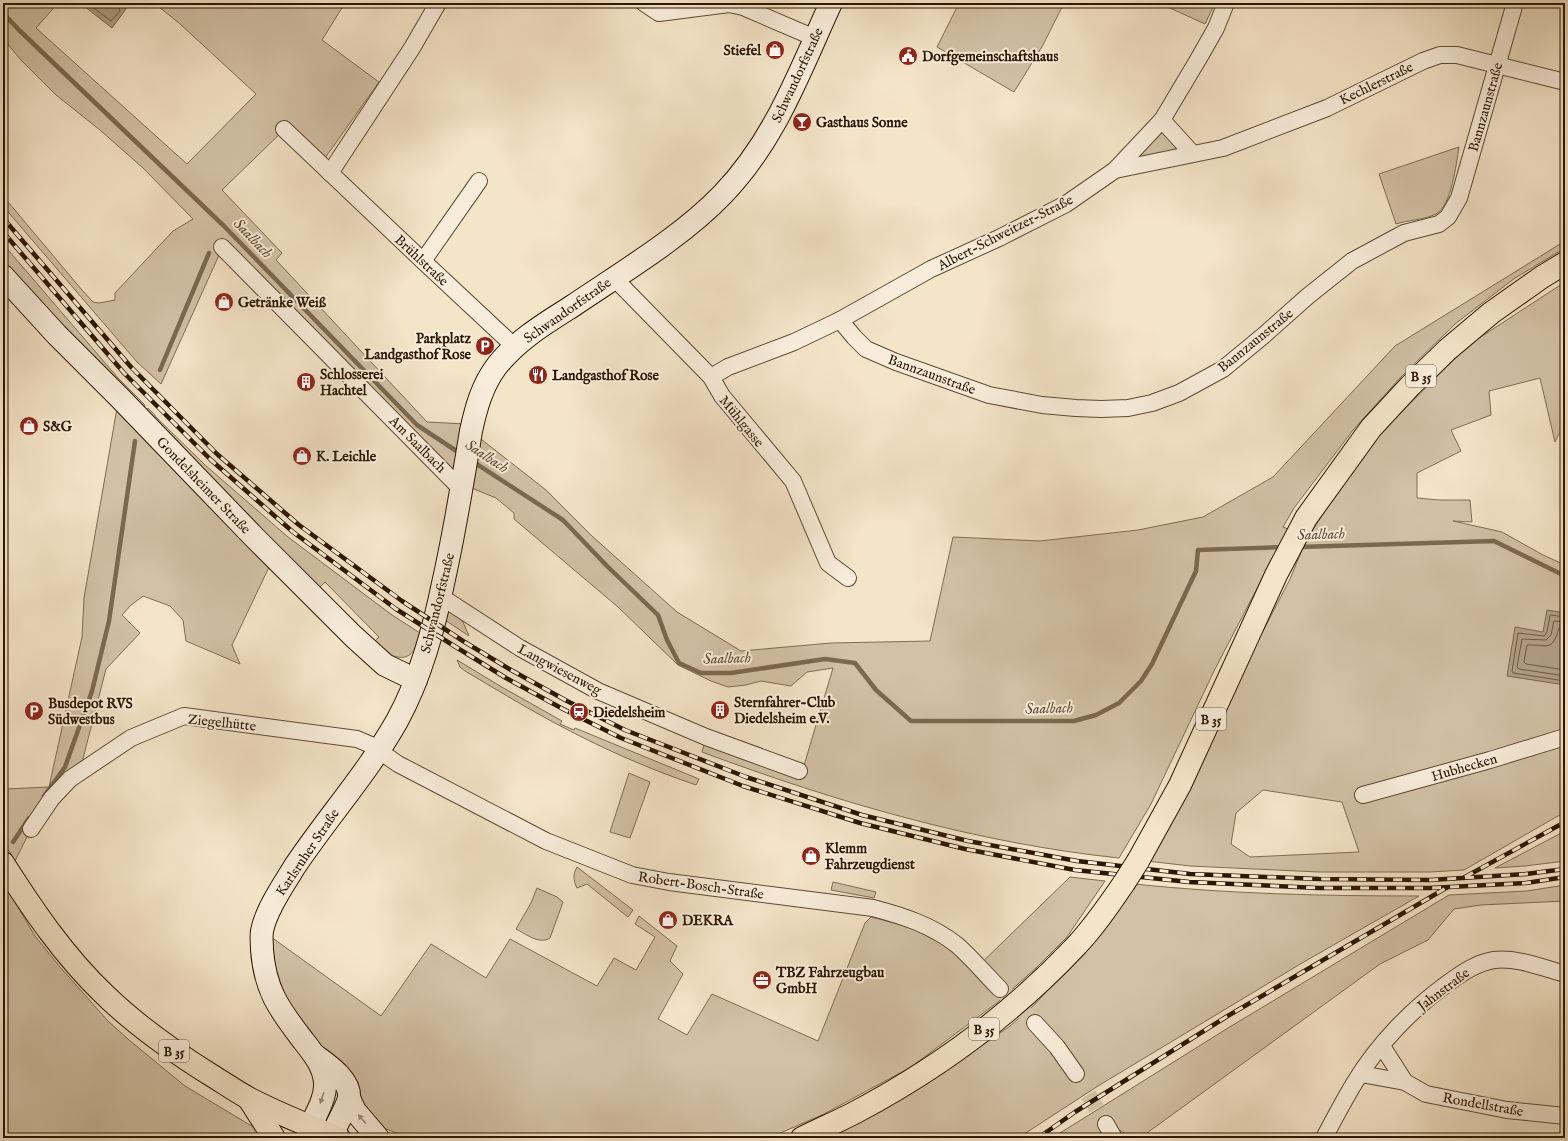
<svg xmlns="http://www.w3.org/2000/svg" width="1568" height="1141" viewBox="0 0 1568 1141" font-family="'IM FELL English',serif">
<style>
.green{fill:#d2c1a6;stroke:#7f6c53;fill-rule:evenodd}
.water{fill:#b09e84;stroke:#7b684f}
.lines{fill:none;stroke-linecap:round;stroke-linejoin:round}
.shore{stroke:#6e5a42;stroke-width:1}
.stream{stroke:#7b684f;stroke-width:4.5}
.street-tunnel{stroke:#d6c5aa;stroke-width:16;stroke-dasharray:16 8;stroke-linecap:butt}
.street-casing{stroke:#5e4a32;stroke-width:18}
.secondary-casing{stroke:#2c1600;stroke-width:24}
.primary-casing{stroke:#2c1600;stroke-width:24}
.street{stroke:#f8eddb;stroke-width:16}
.secondary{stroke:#f8eddb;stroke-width:22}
.primary{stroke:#f4e4c8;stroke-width:22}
.rail-casing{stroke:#2c1600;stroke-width:4.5}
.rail{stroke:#f8eddb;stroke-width:3;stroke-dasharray:9;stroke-linecap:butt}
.primary-bridge-casing{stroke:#2c1600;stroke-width:24;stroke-linecap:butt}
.primary-bridge{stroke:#f4e4c8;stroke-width:22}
.oneway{fill:#9c8c78}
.labels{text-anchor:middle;stroke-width:4;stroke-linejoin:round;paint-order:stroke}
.shield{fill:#f8eddb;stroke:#695642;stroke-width:1}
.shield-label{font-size:13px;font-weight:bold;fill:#2c1600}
.poi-label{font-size:14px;font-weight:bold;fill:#2c1600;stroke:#f8eddb;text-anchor:start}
.street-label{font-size:14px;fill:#2c1600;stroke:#f8eddb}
.water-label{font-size:15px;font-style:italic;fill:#614c35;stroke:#f8eddb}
</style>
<rect width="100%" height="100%" fill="#f4e4c8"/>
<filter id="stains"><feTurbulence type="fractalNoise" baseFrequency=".005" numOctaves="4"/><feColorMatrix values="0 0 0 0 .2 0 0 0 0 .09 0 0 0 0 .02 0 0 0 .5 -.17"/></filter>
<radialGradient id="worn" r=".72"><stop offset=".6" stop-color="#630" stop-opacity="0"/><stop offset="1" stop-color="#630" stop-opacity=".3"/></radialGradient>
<g class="green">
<polygon points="3,3 28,3 32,7 36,3 58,3 36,28 187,164 256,94 179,23 154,3 345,3 322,40 379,82 325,158 289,125 222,190 282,253 276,260 427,422 466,424 458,476 224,244 161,384 137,362 3,206 3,196 82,290 93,302 99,303 115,300 115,293 173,231 193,219 143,168 100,130 56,95 20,59 3,38"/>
<polygon points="959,3 1064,3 1043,45 1014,92 937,47"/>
<polygon points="1159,3 1215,3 1205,24"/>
<polygon points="1160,131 1163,132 1176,147 1175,150 1144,157 1138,156"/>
<path d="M1459,147C1456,164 1452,205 1436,214C1424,220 1408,220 1396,224L1379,174Z"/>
<path d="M1565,241V248L1515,278L1455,324L1400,378L1353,430L1294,508L1283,527L1288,529L1215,669L1151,804L1119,858C976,843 836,802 702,752L707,733L803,769L833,668L807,672L791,686L761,681L746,685L728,687L711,681L678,665L618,607L514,519V513L496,498L469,487L477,436L546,490L592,536L677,612L741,651L831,643L930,641L953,537L1040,541L1138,530L1203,517L1273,477L1395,346Z"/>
<polygon points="3,244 118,378 144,404 145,406 144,409 52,314 3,261"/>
<path d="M1565,282V422L1555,442L1540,378L1489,391L1491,415L1451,430L1461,451L1417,473V498L1439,500H1470L1472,522L1453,521L1502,532L1543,555L1565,565V812L1464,870L1430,872H1319L1190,866L1147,861L1233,689L1290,579L1306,540L1369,444L1470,344ZM1263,790L1342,802L1359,852L1250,857L1231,844L1236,813Z"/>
<polygon points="117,408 270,565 232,645 240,664 186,641 183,620 170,606 143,596 130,606 122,615 140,633 106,669 78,778 31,829 15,861 3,841 3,786 5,789 49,787 82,637 84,598"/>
<path d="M148,408L155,415V416L205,465L288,537L392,615L420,633C413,669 394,658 371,645L379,637L325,582L317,590L147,412Z"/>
<polygon points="450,611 460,615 469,636 445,620 447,614"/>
<path d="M457,660L500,686L562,721L560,724L574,730L575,728L699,779L696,785C646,768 599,747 553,722C523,706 494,688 465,671L460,667Z"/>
<polygon points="629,773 650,782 630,838 610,832"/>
<polygon points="1565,831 1565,861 1525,866 1495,868"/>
<path d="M577,867L633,910L628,917L587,884L577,888C573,880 573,874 577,867Z"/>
<polygon points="1070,877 1105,881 1067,937 1037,967 998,1002 911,1067 824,1114 769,1138 409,1138 379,1126 325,1049 299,1024 272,971 271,937 381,1016 431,944 486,978 510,939 597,986 614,958 636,970 655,937 635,924 639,916 677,946 670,961 683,974 658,1019 687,1035 712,994 818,1041 865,923 871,917 910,927 938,942 958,955 973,971"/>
<polygon points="3,882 35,936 60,967 107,1020 129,1040 185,1086 255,1128 263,1138 3,1138"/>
<polygon points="833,882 876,892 874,898 831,890"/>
<path d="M1134,884C1229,894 1324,896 1419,896L1302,963L1098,1086L1018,1138H829L925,1083L1009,1027L1034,1005L1085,951Z"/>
<polygon points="1565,885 1565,901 1481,905 1454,909 1428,940 1380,964 1140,1138 1133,1138 1119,1130 1107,1138 1052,1138 1228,1028 1449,895 1527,891"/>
<path d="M537,888L557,897L563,902L550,938C539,945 526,934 516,929L531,903Z"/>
</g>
<g class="water">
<polygon points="80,3 118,3 126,9 112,28"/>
<polygon points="1547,610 1565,613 1565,685 1507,676 1515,627 1543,632"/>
</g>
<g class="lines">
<g class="shore">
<polyline points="87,3 111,21 120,11 117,3"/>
<polyline points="1565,617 1550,615 1547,632 1544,636 1518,633 1512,671 1513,673 1565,681"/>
<polyline points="1565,622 1554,621 1551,635 1546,640 1522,639 1517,667 1519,669 1565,676"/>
<path d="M1565,628H1559C1552,653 1547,644 1527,645L1524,662L1526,664L1565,670"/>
</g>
<g class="stream">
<polyline points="3,13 19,30 224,226 417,425 461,454"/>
<polyline points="160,370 209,253"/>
<polyline points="472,461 563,520 607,566 658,615 667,640 679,663 701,673 731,673 825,659 855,663 876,690 911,721 1074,721 1096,715 1119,703 1141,681 1152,664 1196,571 1198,550 1284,547"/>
<polyline points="1299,547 1494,541 1565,576"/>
<polyline points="44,796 65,767 92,691 109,621 135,441"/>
<polyline points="13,842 29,818"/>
</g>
<g class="street-tunnel">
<polyline points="1000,989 1035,1023"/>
<polyline points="1076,1074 1106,1124"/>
</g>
<g class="street-casing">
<g id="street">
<polyline points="644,3 659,13 729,4 743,7 815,38"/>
<polyline points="1162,120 1192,153"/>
<polyline points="284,129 423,261 515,347"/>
<polyline points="1115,170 1223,148 1327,108 1423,61 1440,55 1457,55 1565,82"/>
<polyline points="330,173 412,48 438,3"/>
<polyline points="222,247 461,489"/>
<polyline points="423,261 479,181"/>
<polyline points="614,278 711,377 722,396 793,481 828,563 848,578"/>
<polyline points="840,320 854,337 866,349 896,362 989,395 1042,405 1076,408 1101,409 1128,408 1152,403 1179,393 1223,369 1263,336 1308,296 1352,261 1404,233 1439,224 1448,217 1459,198 1515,3"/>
<polyline points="711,377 728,367 794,342 840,320 931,269 999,238 1066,204 1115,170 1162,120 1199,58 1216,28 1226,3"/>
<polyline points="440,596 520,648 598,691 706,737 799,771"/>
<polyline points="1363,795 1490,760 1565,737"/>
<path d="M31,829L52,798L70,779L131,738L184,716L357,739L371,745L398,764L546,841L632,875L669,882L873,908C903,916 932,925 957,945C972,958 986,975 1000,989"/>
<polyline points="1035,1023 1057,1047 1076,1074"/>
<polyline points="1382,1046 1405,1082"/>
<polyline points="1361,1074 1405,1082 1426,1094 1507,1110 1565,1116"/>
<polyline points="1106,1124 1114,1138"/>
<path d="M1324,1138C1334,1119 1344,1100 1355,1082C1378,1044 1412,1009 1448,983C1462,973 1476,963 1494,960C1517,957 1543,968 1565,974"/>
</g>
</g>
<g class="secondary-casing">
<g id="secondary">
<polyline points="3,276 57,335 120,398 254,537 353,636 385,665 416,680"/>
<path d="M316,1056C328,1065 351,1080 349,1098C348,1104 335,1128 332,1135"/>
<polyline points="349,1098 355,1111 378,1138"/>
<path d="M310,1127C316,1114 326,1098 325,1083C324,1066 313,1053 302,1039C279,1009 265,990 262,950C262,944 261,937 262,931C266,910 284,884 295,866C328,817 368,772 397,721C421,677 434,628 444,579C455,530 463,480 471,431C476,408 482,386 496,367C516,341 544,324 571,307C621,273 682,237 723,194C776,139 800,70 831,3"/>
</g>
</g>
<g class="primary-casing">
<g id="primary">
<polyline points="1138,861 1180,785 1276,575 1306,518 1371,428 1410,386 1447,350 1491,313 1542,277 1565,263"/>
<path d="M3,863C33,910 64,956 105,995C137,1026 174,1052 211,1075C224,1083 237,1092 250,1099C279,1114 309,1126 339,1138"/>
<polyline points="249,1099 274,1138"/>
<path d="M802,1138C820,1129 839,1121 856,1112C937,1069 1013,1013 1076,946C1094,927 1109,905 1124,883"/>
</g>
</g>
<use href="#street" class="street"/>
<use href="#secondary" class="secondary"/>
<use href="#primary" class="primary"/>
<g class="rail-casing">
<g id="rail">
<polyline points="3,218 131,367 217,454 299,525 402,601 463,641 511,670 567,701 625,730 746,777 862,815 968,841 1077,861 1190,874 1319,879 1430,880 1526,874 1565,869"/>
<polyline points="3,232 124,373 211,460 293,532 396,609 451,644 506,678 563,709 621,738 743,786 860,823 965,849 1075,870 1189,882 1318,888 1430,888 1526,883 1565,877"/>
<polyline points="1465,877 1565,822"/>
<polyline points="1038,1138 1075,1112 1226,1017 1446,888"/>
</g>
</g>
<use href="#rail" class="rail"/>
<g class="primary-bridge-casing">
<polyline id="primary-bridge" points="1124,883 1138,861"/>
</g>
<use href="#primary-bridge" class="primary-bridge"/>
</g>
<defs><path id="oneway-solid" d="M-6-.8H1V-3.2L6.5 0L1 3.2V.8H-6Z"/></defs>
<g class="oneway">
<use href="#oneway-solid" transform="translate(322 1098) rotate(108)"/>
<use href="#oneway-solid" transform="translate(362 1119) rotate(-130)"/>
</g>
<defs>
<g id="shop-disc" transform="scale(1)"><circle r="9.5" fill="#8f2418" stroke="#f8eddb"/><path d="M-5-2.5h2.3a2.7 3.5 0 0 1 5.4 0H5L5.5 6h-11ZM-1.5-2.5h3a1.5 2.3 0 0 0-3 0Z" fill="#fff"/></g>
<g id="civic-disc" transform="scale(1)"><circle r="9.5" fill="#8f2418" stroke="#f8eddb"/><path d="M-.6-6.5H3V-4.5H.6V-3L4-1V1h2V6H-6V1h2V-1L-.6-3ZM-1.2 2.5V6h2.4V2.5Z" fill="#fff"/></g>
<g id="bar-disc" transform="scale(1)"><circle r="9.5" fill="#8f2418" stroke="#f8eddb"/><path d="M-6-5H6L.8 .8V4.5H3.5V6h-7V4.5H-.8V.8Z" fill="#fff"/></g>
<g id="parking-disc" transform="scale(1)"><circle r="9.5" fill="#8f2418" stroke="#f8eddb"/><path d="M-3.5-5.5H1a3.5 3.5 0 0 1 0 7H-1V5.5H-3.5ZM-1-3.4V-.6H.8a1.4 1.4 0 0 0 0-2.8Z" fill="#fff"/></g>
<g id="restaurant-disc" transform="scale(1)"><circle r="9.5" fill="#8f2418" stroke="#f8eddb"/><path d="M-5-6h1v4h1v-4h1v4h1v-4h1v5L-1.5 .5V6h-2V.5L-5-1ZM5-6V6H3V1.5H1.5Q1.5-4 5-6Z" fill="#fff"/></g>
<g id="building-disc" transform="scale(1)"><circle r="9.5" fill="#8f2418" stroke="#f8eddb"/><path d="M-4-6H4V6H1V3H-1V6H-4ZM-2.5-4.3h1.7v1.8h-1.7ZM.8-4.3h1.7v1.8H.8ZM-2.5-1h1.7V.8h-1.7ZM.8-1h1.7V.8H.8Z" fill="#fff"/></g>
<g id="station-disc" transform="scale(1)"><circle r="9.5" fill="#8f2418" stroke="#f8eddb"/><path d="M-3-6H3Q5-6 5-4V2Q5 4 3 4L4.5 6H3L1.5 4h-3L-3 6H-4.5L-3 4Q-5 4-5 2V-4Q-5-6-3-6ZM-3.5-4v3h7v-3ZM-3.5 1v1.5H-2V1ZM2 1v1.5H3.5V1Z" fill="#fff"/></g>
<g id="office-disc" transform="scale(1)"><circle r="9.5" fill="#8f2418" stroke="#f8eddb"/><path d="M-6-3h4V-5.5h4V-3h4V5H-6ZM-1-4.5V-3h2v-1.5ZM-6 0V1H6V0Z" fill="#fff"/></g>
</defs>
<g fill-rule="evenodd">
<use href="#shop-disc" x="775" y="50"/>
<use href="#civic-disc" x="908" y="56"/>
<use href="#bar-disc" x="802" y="122"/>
<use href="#shop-disc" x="224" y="302"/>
<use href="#parking-disc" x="485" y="346"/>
<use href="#restaurant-disc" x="538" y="375"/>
<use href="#building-disc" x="306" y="382"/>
<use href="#shop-disc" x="29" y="426"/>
<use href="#shop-disc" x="302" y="456"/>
<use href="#building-disc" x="720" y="710"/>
<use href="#parking-disc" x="34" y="711"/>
<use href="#station-disc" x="579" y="712"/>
<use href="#shop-disc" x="811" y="856"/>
<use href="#shop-disc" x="668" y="920"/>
<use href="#office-disc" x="762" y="980"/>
</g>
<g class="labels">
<g class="shield">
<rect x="1406" y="365" width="30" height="22" rx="3"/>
<rect x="1196" y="708" width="30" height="22" rx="3"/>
<rect x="969" y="1018" width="30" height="22" rx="3"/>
<rect x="159" y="1040" width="30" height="22" rx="3"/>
</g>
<g class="shield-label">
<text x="1421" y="381">B 35</text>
<text x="1211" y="724">B 35</text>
<text x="984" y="1034">B 35</text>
<text x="174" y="1056">B 35</text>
</g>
<g class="poi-label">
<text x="761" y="55" text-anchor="end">Stiefel</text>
<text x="922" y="61">Dorfgemeinschaftshaus</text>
<text x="816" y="127">Gasthaus Sonne</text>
<text x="238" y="307">Getränke Weiß</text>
<text x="471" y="343" text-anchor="end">Parkplatz<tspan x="471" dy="16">Landgasthof Rose</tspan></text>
<text x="320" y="379">Schlosserei<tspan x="320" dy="16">Hachtel</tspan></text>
<text x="552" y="380">Landgasthof Rose</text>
<text x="43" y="431">S&amp;G</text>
<text x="316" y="461">K. Leichle</text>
<text x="734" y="707">Sternfahrer-Club<tspan x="734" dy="16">Diedelsheim e.V.</tspan></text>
<text x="48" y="708">Busdepot RVS<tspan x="48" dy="16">Südwestbus</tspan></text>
<text x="593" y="717">Diedelsheim</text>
<text x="825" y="853">Klemm<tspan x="825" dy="16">Fahrzeugdienst</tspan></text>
<text x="682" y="925">DEKRA</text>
<text x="776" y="977">TBZ Fahrzeugbau<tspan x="776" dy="16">GmbH</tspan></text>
</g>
<g class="street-label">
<text transform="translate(797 75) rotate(-65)" y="5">Schwandorfstraße</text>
<text transform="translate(1376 83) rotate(-26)" y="5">Kechlerstraße</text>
<text transform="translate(1485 107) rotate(-74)" y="5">Bannzaunstraße</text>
<text transform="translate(1005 232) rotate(-27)" y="5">Albert-Schweitzer-Straße</text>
<text transform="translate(422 260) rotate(43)" y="5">Brühlstraße</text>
<text transform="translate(567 310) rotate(-35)" y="5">Schwandorfstraße</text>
<text transform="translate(1255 340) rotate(-39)" y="5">Bannzaunstraße</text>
<text transform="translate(932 374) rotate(20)" y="5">Bannzaunstraße</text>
<text transform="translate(742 421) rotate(51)" y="5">Mühlgasse</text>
<text transform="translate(418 444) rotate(45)" y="5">Am Saalbach</text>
<text transform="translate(204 485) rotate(46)" y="5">Gondelsheimer Straße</text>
<text transform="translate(437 603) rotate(-76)" y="5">Schwandorfstraße</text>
<text transform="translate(560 669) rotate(28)" y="5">Langwiesenweg</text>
<text transform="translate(222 722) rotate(6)" y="5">Ziegelhütte</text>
<text transform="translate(1464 767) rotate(-16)" y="5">Hubhecken</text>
<text transform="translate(307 852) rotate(-56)" y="5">Karlsruher Straße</text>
<text transform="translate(701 885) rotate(8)" y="5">Robert-Bosch-Straße</text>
<text transform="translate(1443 989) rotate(-37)" y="5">Jahnstraße</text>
<text transform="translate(1483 1104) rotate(10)" y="5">Rondellstraße</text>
</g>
<g class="water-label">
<text transform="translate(253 238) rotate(46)" y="5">Saalbach</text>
<text transform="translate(487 456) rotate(33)" y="5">Saalbach</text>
<text transform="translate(1321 534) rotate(-2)" y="5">Saalbach</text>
<text transform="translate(727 658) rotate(-2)" y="5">Saalbach</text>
<text transform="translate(1049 708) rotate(-2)" y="5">Saalbach</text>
</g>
</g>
<rect width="1568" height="1141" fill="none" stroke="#f4e4c8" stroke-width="16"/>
<rect x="4" y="4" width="1560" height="1133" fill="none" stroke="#2c1600" stroke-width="2"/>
<rect x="8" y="8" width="1552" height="1125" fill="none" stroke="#2c1600"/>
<rect width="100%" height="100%" filter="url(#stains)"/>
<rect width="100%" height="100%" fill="url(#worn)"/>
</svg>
